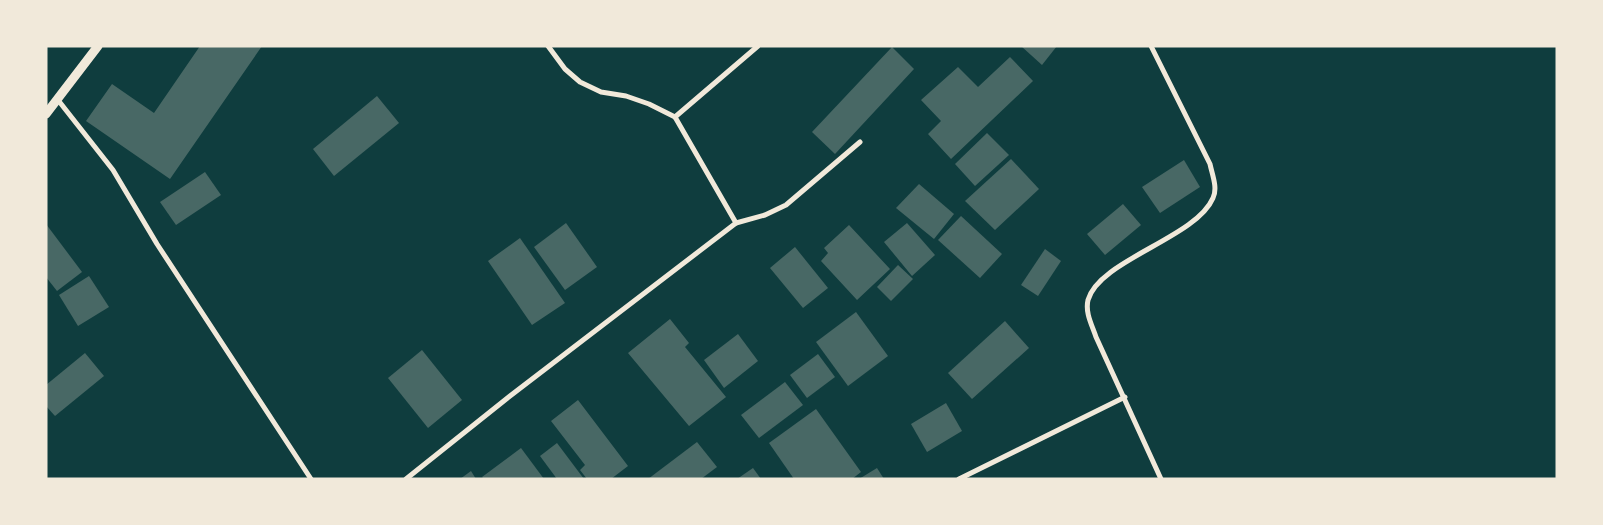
<svg xmlns="http://www.w3.org/2000/svg" width="1603" height="525" viewBox="0 0 1603 525" font-family="'Crimson Pro',serif">
<style>
.building{fill:#486865}
.lines{fill:none;stroke-linecap:round;stroke-linejoin:round}
.minor{stroke:#f1e9da;stroke-width:5}
.tertiary{stroke:#f1e9da;stroke-width:9}
</style>
<rect width="100%" height="100%" fill="#0f3d3e"/>
<g class="building">
<polygon points="200,46 262,46 170,179 86,121 112,84 154,113"/>
<polygon points="1021,46 1057,46 1042,65"/>
<polygon points="892,47 914,69 835,154 812,132"/>
<polygon points="1010,57 1033,81 951,159 928,134 941,121 921,100 958,67 978,87"/>
<polygon points="377,96 399,123 334,176 313,149"/>
<polygon points="987,133 1009,155 975,186 955,164"/>
<polygon points="1011,159 1039,189 995,230 965,201"/>
<polygon points="1184,160 1200,187 1160,213 1142,187"/>
<polygon points="205,172 221,195 176,225 160,202"/>
<polygon points="919,184 954,214 934,239 896,208"/>
<polygon points="1123,204 1141,225 1105,255 1087,234"/>
<polygon points="961,216 1002,254 980,278 938,240"/>
<polygon points="566,223 597,267 565,290 534,247"/>
<polygon points="907,223 935,255 912,276 884,242"/>
<polygon points="46,224 82,272 57,291 46,277"/>
<polygon points="849,225 890,269 857,300 821,261 828,253 824,248"/>
<polygon points="520,238 565,303 532,325 488,261"/>
<polygon points="795,247 828,288 803,308 770,268"/>
<polygon points="1045,249 1061,261 1038,296 1021,285"/>
<polygon points="898,265 913,279 891,301 877,287"/>
<polygon points="89,276 109,307 78,326 59,295"/>
<polygon points="856,312 888,356 848,386 816,342"/>
<polygon points="670,319 689,343 685,347 726,397 689,426 628,353"/>
<polygon points="1005,321 1029,348 972,399 948,373"/>
<polygon points="738,334 758,361 724,388 704,360"/>
<polygon points="422,350 462,400 428,428 388,378"/>
<polygon points="85,353 104,376 55,416 46,406 46,385"/>
<polygon points="818,354 835,377 807,398 790,375"/>
<polygon points="785,382 803,405 759,438 741,415"/>
<polygon points="578,400 628,466 611,479 587,479 580,470 585,465 551,421"/>
<polygon points="946,403 962,431 927,452 911,424"/>
<polygon points="816,409 861,472 852,479 794,479 769,443"/>
<polygon points="697,442 717,467 701,479 648,479"/>
<polygon points="557,443 584,479 557,479 540,456"/>
<polygon points="521,448 544,479 484,479 482,477"/>
<polygon points="753,468 761,479 737,479"/>
<polygon points="877,468 884,479 859,479"/>
<polygon points="471,471 476,479 460,479"/>
</g>
<g class="lines">
<g class="minor">
<polyline points="548,46 565,69 580,82 601,92 626,96 649,104 675,117 736,223"/>
<path d="M1151,46L1210,164C1212,174 1218,188 1213,198C1196,238 1099,260 1088,300C1085,313 1092,325 1096,337L1161,479"/>
<polyline points="58,100 113,170 157,244 311,479"/>
<polyline points="675,117 758,46"/>
<polyline points="406,479 510,396 736,223 765,215 786,205 860,142"/>
<polyline points="959,479 1125,397"/>
</g>
<polyline class="tertiary" points="46,114 98,46"/>
</g>
<rect width="1603" height="525" fill="none" stroke="#f1e9da" stroke-width="95"/>
</svg>
